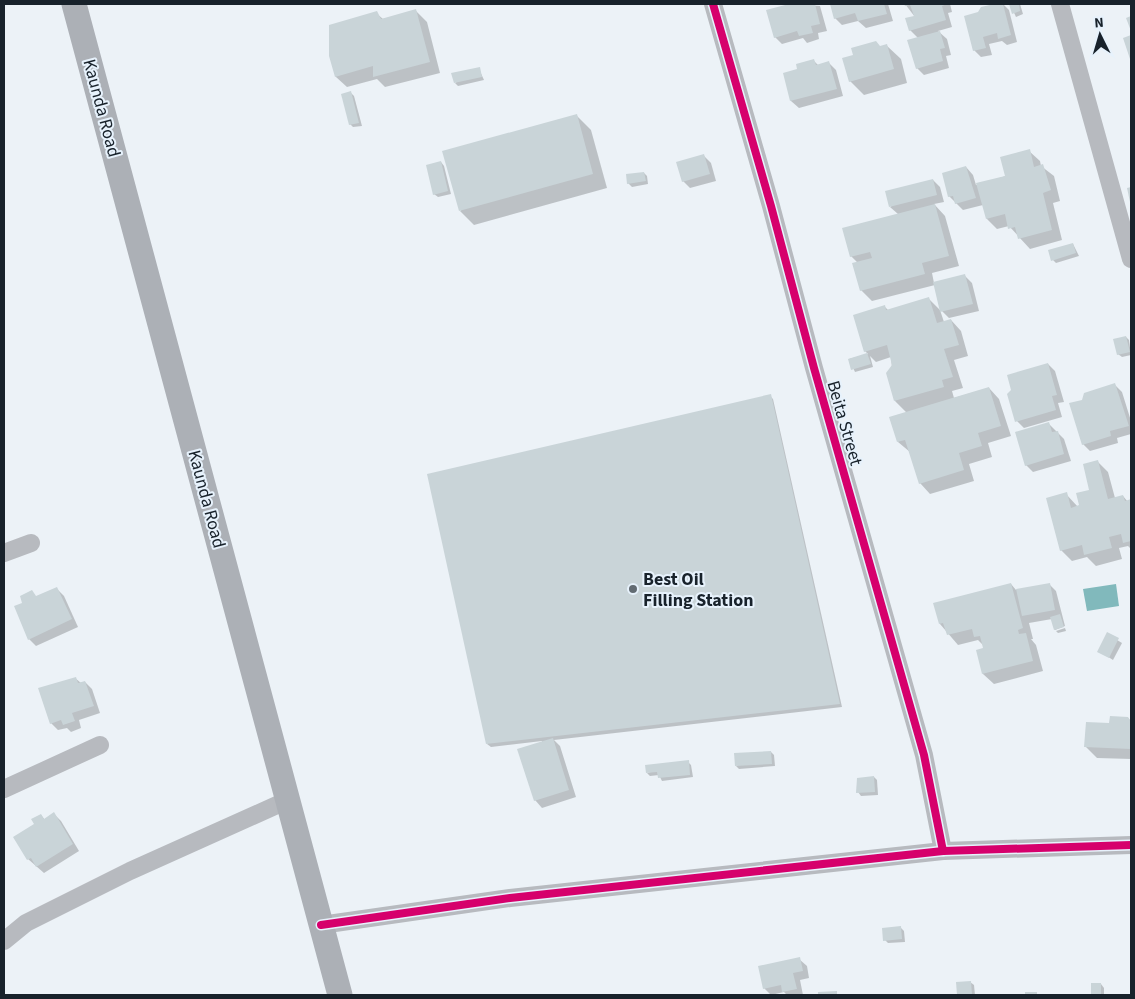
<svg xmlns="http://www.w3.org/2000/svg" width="1135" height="999" viewBox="0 0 1135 999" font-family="'Source Sans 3',sans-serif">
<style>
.water{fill:#81b9bc}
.shadow{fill:#0003}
.building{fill:#c9d4d8}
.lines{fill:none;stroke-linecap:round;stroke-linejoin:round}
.street{stroke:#b7babf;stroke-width:18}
.secondary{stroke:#acb0b6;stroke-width:25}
.cycleway-casing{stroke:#e7f2fc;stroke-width:11}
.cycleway{stroke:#d6006c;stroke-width:8}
.poi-dot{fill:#626b72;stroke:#e7f2fc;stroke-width:2}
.labels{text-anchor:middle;stroke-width:4;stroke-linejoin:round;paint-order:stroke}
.street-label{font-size:18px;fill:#18222b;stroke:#e7f2fc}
.poi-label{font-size:18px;font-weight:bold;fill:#18222b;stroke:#e7f2fc;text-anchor:start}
</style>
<rect width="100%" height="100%" fill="#ecf2f7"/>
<polygon class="water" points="1116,584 1119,606 1087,611 1083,589"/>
<g class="shadow">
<polygon points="794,4 820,6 827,31 818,33 819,39 807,43 803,38 782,44 775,37 767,11"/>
<polygon points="831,4 888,4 893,21 866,28 858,21 842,25 835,18"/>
<polygon points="905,4 950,4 952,12 948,13 952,27 938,31 947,39 951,55 946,56 949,68 924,75 917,68 918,38 910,30 915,17"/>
<polygon points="1003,4 1009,10 1017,42 1007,45 1002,41 989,44 992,55 981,57 974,50 979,13 982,8"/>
<polygon points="1010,4 1020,4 1023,14 1016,17"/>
<polygon points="416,11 427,22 440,73 385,87 377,79 347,87 336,77 330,56 376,13 383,19"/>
<polygon points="886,45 901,59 907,83 864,95 850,81"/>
<polygon points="814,61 819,66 829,63 836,70 843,96 799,108 791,101 784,74 799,70"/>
<polygon points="479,69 484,80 458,86 455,83"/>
<polygon points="351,93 354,96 362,126 353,127 350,124"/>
<polygon points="576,115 591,130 607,188 474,225 460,211"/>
<polygon points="1029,151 1040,161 1041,166 1054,176 1060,201 1053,203 1062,240 1030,249 1009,226 997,229 987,219 983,205 963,210 949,196 966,167 973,175 976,185 1006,176"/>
<polygon points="704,156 711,163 716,181 690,188 683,181"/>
<polygon points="441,162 444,166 451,194 438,197 434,194"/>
<polygon points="644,173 647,176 648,184 632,187 628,183"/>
<polygon points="933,180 940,187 944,202 934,204 945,216 959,266 932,273 934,283 965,276 972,283 979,311 949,318 942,311 935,285 872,301 861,290 858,263 851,256 898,214 890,207"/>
<polygon points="1073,244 1079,256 1056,263 1053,260"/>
<polygon points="929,299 940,310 944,322 951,320 961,331 968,356 954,360 963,388 952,391 954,398 989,388 999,399 1011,436 988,443 992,457 969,464 974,481 930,494 920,483 910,452 898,442 907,413 895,401 891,357 876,362 870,356 873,367 855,372 849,359 868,354 865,351 885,307 889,311"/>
<polygon points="1126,337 1129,340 1131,355 1122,357 1118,354"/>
<polygon points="1048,364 1055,371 1064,402 1058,403 1062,417 1024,428 1017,421"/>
<polygon points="1115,385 1122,392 1131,421 1131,434 1117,438 1118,443 1090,451 1083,444 1083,401"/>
<polygon points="770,396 773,399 842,707 554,740 560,746 576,797 542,808 535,800 542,741 491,747 487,744"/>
<polygon points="1049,424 1064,439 1071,461 1033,472 1026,465"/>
<polygon points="1098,462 1108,472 1115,498 1123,496 1128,502 1131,501 1131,549 1128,546 1119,548 1122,559 1096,566 1087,557 1072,561 1061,550 1066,494 1078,507 1091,491"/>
<polygon points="1011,584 1016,590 1049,584 1056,591 1065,626 1055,630 1052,619 1029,623 1033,639 1031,639 1036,645 1043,671 994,684 983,674 983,645 978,640 958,645 940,624 935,604"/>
<polygon points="57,589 64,596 78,627 36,646 29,639 37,597"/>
<polygon points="1065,628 1066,631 1058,633 1056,631"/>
<polygon points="1107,634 1122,643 1113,660 1099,651"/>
<polygon points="75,678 81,683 85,682 92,689 100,713 79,720 81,728 71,732 67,728 58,730 51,723"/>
<polygon points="1128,718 1131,721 1131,759 1097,758 1086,747"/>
<polygon points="771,752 774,755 775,766 739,769 736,766"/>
<polygon points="688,762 691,765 693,777 662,781 659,775 650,776 647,773"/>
<polygon points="874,777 877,780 878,795 861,796 858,792"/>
<polygon points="54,814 61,821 79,851 44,873 28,859 36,825 41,815 45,820"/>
<polygon points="901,928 904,931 905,942 888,943 885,940"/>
<polygon points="799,959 807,966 809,978 800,980 803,995 787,995 784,992 771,995 764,988"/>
<polygon points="970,982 974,985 975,995 958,995 957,983"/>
<polygon points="1092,984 1101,984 1104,988 1104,995 1092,995"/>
</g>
<g class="building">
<polygon points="789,4 815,4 820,24 811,26 813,33 799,36 797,31 774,38 766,10"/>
<polygon points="830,4 884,4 887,14 858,21 855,13 834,19"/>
<polygon points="904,4 947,4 942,6 946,20 909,31 905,18 914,16 910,5 905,6"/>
<polygon points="994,4 1003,4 1011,35 998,39 997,33 983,37 986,48 973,51 964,16 978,12 981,7"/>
<polygon points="1009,4 1019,4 1020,11 1012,14"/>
<polygon points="416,9 430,62 373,77 373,66 335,77 329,56 329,25 377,11 381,19"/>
<polygon points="1131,16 1131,31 1126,18"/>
<polygon points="940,31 945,48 940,49 943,61 916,69 907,40"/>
<polygon points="1131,35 1131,62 1123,38"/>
<polygon points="876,41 880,46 887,44 894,69 849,82 842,58 853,55 851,48"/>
<polygon points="814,59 816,65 829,61 837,89 790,101 783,73 797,69 796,64"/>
<polygon points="480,67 482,77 454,83 451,73"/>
<polygon points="351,91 359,123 349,125 341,94"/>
<polygon points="577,114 593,174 459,211 442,151"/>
<polygon points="1030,149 1034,167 1043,164 1051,190 1043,193 1052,230 1018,239 1015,227 1008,229 1005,214 986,219 976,183 1005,176 1000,157"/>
<polygon points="704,154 710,174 682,182 676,162"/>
<polygon points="441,161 448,191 433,195 426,165"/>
<polygon points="966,166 976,198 955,204 953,196 948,197 942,173"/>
<polygon points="644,172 646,181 627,184 626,174"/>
<polygon points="933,179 937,195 889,207 885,191"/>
<polygon points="1131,187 1131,202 1130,202 1127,188"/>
<polygon points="935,204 949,256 922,263 925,274 860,291 852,263 872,258 870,252 850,257 842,228"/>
<polygon points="1073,243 1076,253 1051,261 1048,250"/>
<polygon points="965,274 973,304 940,312 933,282"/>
<polygon points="929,297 937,323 951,319 959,345 944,349 953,377 942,380 944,387 894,401 886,373 892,365 887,345 864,352 853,315 885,305 886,310"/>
<polygon points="1126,336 1130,352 1117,355 1113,339"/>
<polygon points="867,353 871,364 851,370 848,359"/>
<polygon points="1048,363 1057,395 1052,396 1056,410 1015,422 1007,394 1011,390 1007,375"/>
<polygon points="1115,383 1129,426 1110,431 1111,436 1082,445 1069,403 1082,400 1084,393"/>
<polygon points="989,387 1001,426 978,433 982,446 959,453 964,470 919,484 905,440 897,442 889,417"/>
<polygon points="771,394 840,704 486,744 427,474"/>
<polygon points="1049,422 1052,432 1058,431 1064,454 1025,466 1015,432"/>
<polygon points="1098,460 1108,499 1123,495 1125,501 1131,499 1131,541 1123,543 1121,534 1109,537 1112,548 1084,555 1082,545 1060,551 1046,498 1067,492 1071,508 1079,505 1076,493 1089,490 1083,464"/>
<polygon points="1011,583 1023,628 1018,630 1019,634 1026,633 1033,661 982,674 976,650 983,648 980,636 974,637 972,629 947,635 943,623 939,624 933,603"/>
<polygon points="1050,583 1055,610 1022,616 1016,589"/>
<polygon points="57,587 72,619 28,640 14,606 22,603 20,596 32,590 36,596"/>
<polygon points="1060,614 1064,627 1054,630 1050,617"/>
<polygon points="1107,632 1119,638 1109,658 1097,652"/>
<polygon points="76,677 78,683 85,681 94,706 72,713 75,721 63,725 61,720 50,724 38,688"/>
<polygon points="1110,716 1128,717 1131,722 1131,749 1084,747 1086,722 1109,723"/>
<polygon points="553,738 569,790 534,801 517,749"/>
<polygon points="771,751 772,764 735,766 734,753"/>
<polygon points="689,760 690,775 658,778 657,772 646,773 645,765"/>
<polygon points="874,776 875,792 856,793 857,778"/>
<polygon points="54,812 73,844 36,867 31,858 27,860 13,837 34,824 31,819 41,814 44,819"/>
<polygon points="901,926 902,939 883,941 882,928"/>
<polygon points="800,957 803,971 793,973 797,989 782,992 781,985 763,989 758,966"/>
<polygon points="971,981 972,995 957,995 956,982"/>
<rect x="1091" y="983" width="10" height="12"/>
<polygon points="837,991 837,995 818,995 818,992"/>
<rect x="1025" y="992" width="12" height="3"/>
</g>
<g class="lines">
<g class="street">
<polyline points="713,4 771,206 814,368 924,755 943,851"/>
<polyline points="1060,4 1131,259"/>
<polyline points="4,553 31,543"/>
<polyline points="4,789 100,745"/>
<polyline points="321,925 510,898 943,851 1131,845"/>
<polyline points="4,941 26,923 130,871 288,800"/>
</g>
<polyline class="secondary" points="74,4 340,995"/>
<g class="cycleway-casing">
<g id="cycleway">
<polyline points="713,4 771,206 814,368 924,755 943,851"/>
<polyline points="321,925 510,898 943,851 1131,845"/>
</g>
</g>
<use href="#cycleway" class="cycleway"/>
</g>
<circle class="poi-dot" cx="633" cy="589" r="5"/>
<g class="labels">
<g class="street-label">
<text transform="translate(102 108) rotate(75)" y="6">Kaunda Road</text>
<text transform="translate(845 423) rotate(74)" y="6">Beita Street</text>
<text transform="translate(207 499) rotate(75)" y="6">Kaunda Road</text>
</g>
<g class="poi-label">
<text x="643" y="585">Best Oil<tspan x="643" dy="21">Filling Station</tspan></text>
</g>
</g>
<rect width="1135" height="999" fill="none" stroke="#18222b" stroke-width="10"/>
<g transform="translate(1100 35) rotate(355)" stroke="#e7f2fc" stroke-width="4" paint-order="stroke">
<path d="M0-4L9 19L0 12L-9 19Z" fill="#18222b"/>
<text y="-8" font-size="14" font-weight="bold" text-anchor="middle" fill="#18222b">N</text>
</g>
</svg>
